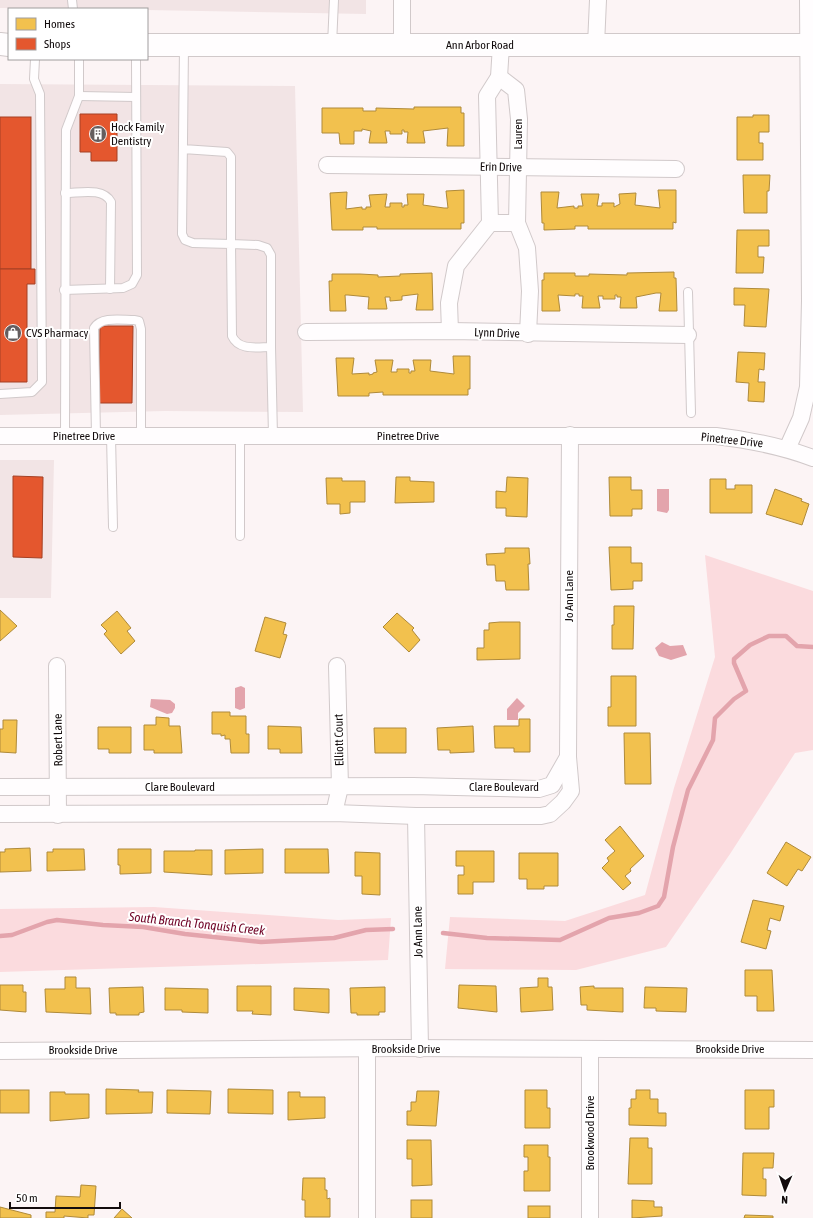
<svg xmlns="http://www.w3.org/2000/svg" width="813" height="1218" viewBox="0 0 813 1218" font-family="'Asap Condensed',sans-serif">
<style>
.built{fill:#f2e4e5}
.green{fill:#fbdbde}
.water{fill:#e3a4ac}
.homes{fill:#f2c14e;stroke:#af8a3a}
.shops{fill:#e4572e;stroke:#a54024}
.lines{fill:none;stroke-linecap:round;stroke-linejoin:round}
.stream{stroke:#e3a4ac;stroke-width:4.5}
.service-casing{stroke:#d1c9ca;stroke-width:10}
.minor-casing{stroke:#d1c9ca;stroke-width:18}
.secondary-casing{stroke:#d1c9ca;stroke-width:24}
.service{stroke:#fffdfe;stroke-width:8}
.minor{stroke:#fffdfe;stroke-width:16}
.secondary{stroke:#fffdfe;stroke-width:22}
.labels{text-anchor:middle;stroke-width:4;stroke-linejoin:round;paint-order:stroke}
.street-label{font-size:12px;fill:#120b0c;stroke:#fff}
.poi-label{font-size:12px;fill:#120b0c;stroke:#fff;text-anchor:start}
.water-label{font-size:13px;font-style:italic;fill:#700427;stroke:#fff}
</style>
<rect width="100%" height="100%" fill="#fcf4f5"/>
<g class="built">
<polygon points="0,0 366,0 366,14 147,10 147,9 0,8"/>
<polygon points="0,84 295,86 303,412 165,411 0,415"/>
<polygon points="0,460 54,460 51,598 0,598"/>
</g>
<g class="green">
<polygon points="705,555 813,591 813,750 795,753 730,854 666,947 576,970 445,969 450,917 565,921 645,895 674,788 715,657"/>
<polygon points="154,907 338,920 391,918 388,960 0,972 0,909"/>
</g>
<g class="water">
<polygon points="657,489 669,489 669,510 667,513 657,511"/>
<polygon points="662,642 670,646 683,645 687,655 671,660 659,656 655,648"/>
<polygon points="241,686 245,688 245,708 240,710 235,708 235,688"/>
<polygon points="517,698 525,706 518,713 518,720 507,720 507,709"/>
<polygon points="151,699 170,700 175,704 175,708 172,713 167,714 150,707"/>
</g>
<g class="homes">
<polygon points="414,107 461,107 461,113 464,113 464,146 447,146 448,128 423,131 425,143 407,143 408,132 404,132 404,130 402,130 402,134 390,134 390,131 385,131 387,143 369,143 371,131 362,129 362,131 354,131 354,144 340,144 339,133 322,133 322,108 363,108 363,111 376,111 376,108 414,109"/>
<polygon points="753,115 769,115 769,132 759,132 759,143 763,143 763,160 737,160 737,117 753,117"/>
<polygon points="743,175 770,175 769,191 767,191 767,213 744,213"/>
<polygon points="464,190 464,223 461,223 461,229 377,229 377,227 363,227 363,230 332,230 330,193 347,192 346,209 362,207 362,209 366,209 366,207 371,207 369,195 387,194 385,207 390,207 390,203 402,203 402,207 404,207 404,205 408,205 407,194 424,194 423,205 444,208 448,208 446,191"/>
<polygon points="658,190 676,190 676,223 673,222 673,229 588,229 588,226 575,226 575,229 544,230 544,223 542,223 541,192 559,192 557,208 574,206 574,208 578,208 578,206 583,206 581,194 599,194 597,206 602,206 602,203 614,203 614,207 620,204 619,194 636,193 635,205 660,208"/>
<polygon points="737,230 769,230 769,246 758,246 758,257 764,257 763,273 736,273"/>
<polygon points="674,272 674,278 676,278 677,311 659,311 661,293 656,293 636,297 637,308 620,308 621,297 617,297 617,295 615,295 615,299 603,299 603,296 598,296 600,308 582,308 583,296 579,296 579,294 575,294 575,296 558,295 560,311 542,311 542,280 544,280 544,273 575,273 575,276 589,276 589,274 627,275 627,273"/>
<polygon points="432,273 433,310 416,310 418,294 402,296 402,300 390,301 390,297 385,297 387,309 368,309 369,297 348,295 345,295 346,311 330,311 329,281 332,281 332,274 360,274 378,275 378,277 400,276 400,274"/>
<polygon points="734,288 769,289 766,327 744,326 745,305 734,305"/>
<polygon points="738,352 765,353 764,370 759,369 758,382 765,382 764,402 748,401 749,383 736,382"/>
<polygon points="453,356 470,356 470,389 468,389 468,395 383,395 383,392 369,393 369,396 338,396 336,358 354,358 352,374 369,373 369,375 373,374 373,373 377,372 375,360 393,360 391,372 397,372 397,369 409,369 409,373 411,373 411,371 415,371 413,360 431,360 430,371 454,374"/>
<polygon points="396,477 410,477 410,481 434,482 434,502 395,503"/>
<polygon points="507,477 528,478 527,517 506,516 506,508 496,508 496,491 506,492"/>
<polygon points="609,477 631,477 631,490 642,490 642,509 632,509 632,516 610,516"/>
<polygon points="326,478 342,478 342,481 365,481 365,502 350,502 350,513 340,514 340,504 327,504"/>
<polygon points="710,479 726,479 726,489 735,489 735,485 752,485 752,513 710,513"/>
<polygon points="775,489 802,499 801,501 809,504 802,525 766,514"/>
<polygon points="609,547 631,547 631,563 642,563 642,581 633,581 633,589 611,590"/>
<polygon points="505,548 529,548 530,564 528,564 529,590 506,590 505,581 496,581 495,565 487,565 486,554 505,553"/>
<polygon points="614,606 634,606 633,649 612,649 612,625 614,625"/>
<polygon points="0,610 17,626 0,641"/>
<polygon points="117,611 131,628 127,631 135,641 121,654 104,634 107,631 101,625"/>
<polygon points="397,613 414,628 412,630 420,640 409,652 383,627"/>
<polygon points="265,617 286,623 283,634 287,635 280,658 255,651"/>
<polygon points="500,622 520,622 520,659 477,660 477,648 484,648 484,630 489,630 489,623"/>
<polygon points="611,676 636,676 636,726 608,726 608,707 611,707"/>
<polygon points="212,712 230,712 230,716 246,716 246,734 249,734 249,753 231,753 230,739 225,739 225,735 221,736 221,734 212,734"/>
<polygon points="156,717 169,718 169,726 180,726 182,753 154,753 154,750 144,750 144,725 156,725"/>
<polygon points="519,719 530,719 530,752 514,752 514,748 495,748 494,726 519,726"/>
<polygon points="3,720 17,720 16,753 0,752 0,729 3,729"/>
<polygon points="268,726 301,727 302,753 280,753 280,749 268,749"/>
<polygon points="473,726 474,752 450,753 450,750 438,750 437,728"/>
<polygon points="98,727 131,727 131,753 109,753 109,749 98,749"/>
<polygon points="374,728 406,728 406,753 375,753"/>
<polygon points="624,733 650,733 651,784 625,784"/>
<polygon points="620,826 644,856 630,869 631,871 625,876 631,883 623,890 602,868 609,861 607,858 615,851 605,840"/>
<polygon points="786,842 811,857 802,871 798,869 787,886 767,873"/>
<polygon points="30,848 31,871 0,872 0,852 5,852 5,849"/>
<polygon points="53,849 84,849 85,870 47,871 47,852 53,852"/>
<polygon points="118,849 151,849 151,873 120,874 120,865 118,865"/>
<polygon points="263,849 263,873 225,874 225,850"/>
<polygon points="285,849 328,849 329,873 285,873"/>
<polygon points="195,850 212,850 212,875 164,872 164,851 195,851"/>
<polygon points="456,851 494,851 494,882 473,882 473,894 458,894 458,875 464,875 464,866 456,866"/>
<polygon points="355,852 380,853 380,895 362,894 362,876 355,876"/>
<polygon points="519,853 558,853 558,886 544,886 544,889 527,889 527,879 519,879"/>
<polygon points="753,900 784,906 780,921 770,918 767,930 771,931 766,949 741,942"/>
<polygon points="745,970 772,970 774,1011 757,1011 757,996 745,996"/>
<polygon points="65,977 76,977 76,988 90,988 91,1014 46,1012 45,989 65,989"/>
<polygon points="538,978 548,978 548,987 552,987 553,1010 521,1012 520,988 538,987"/>
<polygon points="0,985 23,985 23,992 26,992 26,1012 0,1010"/>
<polygon points="459,985 496,986 497,1012 458,1008"/>
<polygon points="237,986 271,986 271,1015 252,1014 253,1011 237,1011"/>
<polygon points="594,986 594,988 623,988 623,1012 587,1010 587,1005 581,1005 580,987"/>
<polygon points="143,987 144,1012 139,1013 139,1015 116,1015 116,1013 110,1013 109,988"/>
<polygon points="385,987 385,1012 379,1012 379,1015 357,1015 357,1013 351,1013 350,988"/>
<polygon points="645,987 687,988 686,1012 656,1011 656,1008 644,1008"/>
<polygon points="165,988 208,989 208,1013 182,1012 182,1010 165,1010"/>
<polygon points="294,988 329,989 329,1013 294,1010"/>
<polygon points="106,1089 139,1090 138,1092 153,1092 152,1113 106,1114"/>
<polygon points="228,1089 273,1090 273,1114 228,1113"/>
<rect x="0" y="1090" width="29" height="23"/>
<polygon points="167,1090 211,1091 210,1114 167,1113"/>
<polygon points="525,1090 547,1090 547,1108 550,1108 550,1128 525,1128"/>
<polygon points="636,1090 650,1090 650,1099 658,1099 658,1113 666,1113 666,1126 629,1125 629,1108 631,1108 631,1099 636,1099"/>
<polygon points="745,1090 774,1090 774,1107 769,1107 769,1129 745,1129"/>
<polygon points="417,1091 439,1091 436,1126 407,1125 407,1111 411,1111 411,1102 416,1102"/>
<polygon points="50,1092 65,1092 65,1094 89,1094 89,1118 50,1121"/>
<polygon points="288,1092 300,1092 300,1097 325,1097 325,1118 288,1120"/>
<polygon points="630,1138 648,1138 648,1148 652,1148 652,1184 628,1184"/>
<polygon points="407,1140 431,1140 432,1185 412,1186 412,1159 407,1159"/>
<polygon points="524,1145 548,1145 548,1157 550,1157 550,1191 524,1191 524,1171 528,1171 528,1157 524,1157"/>
<polygon points="743,1153 774,1153 773,1168 763,1168 763,1179 766,1179 766,1196 742,1195"/>
<polygon points="303,1178 325,1178 325,1190 327,1190 327,1199 330,1198 330,1217 305,1217 305,1200 302,1200"/>
<polygon points="81,1185 96,1186 94,1215 88,1215 88,1218 64,1216 64,1218 46,1218 46,1212 55,1212 56,1196 80,1197"/>
<rect x="411" y="1200" width="21" height="18"/>
<polygon points="632,1200 654,1201 654,1207 662,1207 662,1216 632,1218"/>
<rect x="528" y="1206" width="22" height="12"/>
<polygon points="0,1207 31,1215 31,1218 0,1218"/>
<polygon points="122,1209 132,1218 114,1218"/>
<polygon points="745,1215 773,1216 773,1218 744,1218"/>
</g>
<g class="shops">
<polygon points="80,114 117,114 117,161 91,161 91,152 80,152"/>
<rect x="0" y="117" width="31" height="152"/>
<polygon points="0,269 35,269 35,284 27,284 27,382 0,382"/>
<polygon points="100,326 133,326 132,403 99,403"/>
<polygon points="13,476 43,477 42,558 13,557"/>
</g>
<g class="lines">
<g class="stream">
<polyline points="443,933 487,938 560,940 609,918 639,913 658,906 664,897 673,847 688,790 713,740 715,718 734,699 746,691 734,663 734,659 750,645 769,636 786,636 797,646 813,647"/>
<polyline points="0,936 12,935 47,922 57,920 103,925 143,927 185,934 261,942 334,938 366,930 393,929"/>
</g>
<g class="service-casing">
<g id="service">
<polyline points="72,0 73,9"/>
<polyline points="332,45 334,0"/>
<polyline points="79,96 136,97"/>
<path d="M183,149L227,152L231,157V244L258,245L267,248L271,255V347C257,347 239,351 232,336L231,244L193,243L185,240L182,234C183,171 183,109 184,46"/>
<path d="M65,193C80,193 103,187 111,202L110,289"/>
<polyline points="64,290 123,288 132,284 137,275 136,59"/>
<polyline points="688,292 691,413"/>
<polyline points="271,347 273,436"/>
<polyline points="0,394 32,392 42,382 40,94 34,79 35,59"/>
<polyline points="65,436 66,130 79,96 79,59"/>
<path d="M96,436L94,328C101,316 122,320 134,320L139,321L141,329V436"/>
<polyline points="111,436 113,527"/>
<polyline points="240,536 240,436"/>
</g>
</g>
<g class="minor-casing">
<g id="minor">
<polyline points="596,45 598,0"/>
<polyline points="402,46 402,0"/>
<polyline points="499,77 516,90 519,119 517,223 527,248 530,291 528,334"/>
<polyline points="327,165 676,169"/>
<polyline points="490,223 517,223"/>
<polyline points="450,331 449,303 456,266 490,223 487,96 499,77 501,45"/>
<polyline points="306,332 450,331 688,335"/>
<path d="M0,436H716C750,440 781,446 813,458"/>
<polyline points="787,449 801,418 808,387 810,301 808,0"/>
<polyline points="57,666 58,815"/>
<polyline points="0,787 413,786 539,789 552,785 568,757"/>
<polyline points="334,813 340,787 337,666"/>
<polyline points="0,814 334,813 416,816 541,816 550,814 563,802 571,791 568,757 570,435"/>
<polyline points="416,816 420,1049"/>
<polyline points="590,1049 590,1218"/>
<polyline points="0,1051 402,1048 813,1050"/>
<polyline points="367,1218 367,1049"/>
</g>
</g>
<g class="secondary-casing">
<g id="secondary">
<polyline points="0,44 9,45"/>
<polyline points="147,45 813,45"/>
</g>
</g>
<use href="#service" class="service"/>
<use href="#minor" class="minor"/>
<use href="#secondary" class="secondary"/>
</g>
<defs>
<g id="building-disc" transform="scale(0.9)"><circle r="9.5" fill="#645d5e" stroke="#fff"/><path d="M-4-6H4V6H1V3H-1V6H-4ZM-2.5-4.3h1.7v1.8h-1.7ZM.8-4.3h1.7v1.8H.8ZM-2.5-1h1.7V.8h-1.7ZM.8-1h1.7V.8H.8Z" fill="#fff"/></g>
<g id="shop-disc" transform="scale(0.9)"><circle r="9.5" fill="#645d5e" stroke="#fff"/><path d="M-5-2.5h2.3a2.7 3.5 0 0 1 5.4 0H5L5.5 6h-11ZM-1.5-2.5h3a1.5 2.3 0 0 0-3 0Z" fill="#fff"/></g>
</defs>
<g fill-rule="evenodd">
<use href="#building-disc" x="98" y="134"/>
<use href="#shop-disc" x="13" y="333"/>
</g>
<g class="labels">
<g class="street-label">
<text x="480" y="49">Ann Arbor Road</text>
<text transform="translate(518 134) rotate(-90)" y="4">Lauren</text>
<text transform="translate(501 167) rotate(1)" y="4">Erin Drive</text>
<text transform="translate(497 333) rotate(2)" y="4">Lynn Drive</text>
<text x="84" y="440">Pinetree Drive</text>
<text x="408" y="440">Pinetree Drive</text>
<text transform="translate(732 440) rotate(6)" y="4">Pinetree Drive</text>
<text transform="translate(569 596) rotate(-90)" y="4">Jo Ann Lane</text>
<text transform="translate(58 740) rotate(-91)" y="4">Robert Lane</text>
<text transform="translate(339 740) rotate(-91)" y="4">Elliott Court</text>
<text x="180" y="791">Clare Boulevard</text>
<text x="504" y="791">Clare Boulevard</text>
<text transform="translate(418 932) rotate(-91)" y="4">Jo Ann Lane</text>
<text x="406" y="1053">Brookside Drive</text>
<text x="730" y="1053">Brookside Drive</text>
<text x="83" y="1054">Brookside Drive</text>
<text transform="translate(590 1133) rotate(-90)" y="4">Brookwood Drive</text>
</g>
<g class="poi-label">
<text x="111" y="131">Hock Family<tspan x="111" dy="14">Dentistry</tspan></text>
<text x="26" y="337">CVS Pharmacy</text>
</g>
<g class="water-label">
<text transform="translate(197 923) rotate(6)" y="5">South Branch Tonquish Creek</text>
</g>
</g>
<rect x="8" y="8" width="140" height="52" fill="#ffffff" stroke="#a09d9e"/>
<rect x="16" y="18" width="20" height="12" fill="#f2c14e" stroke="#a09d9e"/>
<text x="44" y="28" font-size="12" fill="#120b0c">Homes</text>
<rect x="16" y="38" width="20" height="12" fill="#e4572e" stroke="#a09d9e"/>
<text x="44" y="48" font-size="12" fill="#120b0c">Shops</text>
<g transform="translate(785 1190) rotate(182)" stroke="#ffffff" stroke-width="3" paint-order="stroke">
<path d="M0-3L7 15L0 10L-7 15Z" fill="#120b0c"/>
<text y="-6" font-size="11" font-weight="bold" text-anchor="middle" fill="#120b0c">N</text>
</g>
<path d="M10 1202v6h110v-6" fill="none" stroke="#120b0c" stroke-width="2"/>
<text x="16" y="1202" font-size="12" fill="#120b0c" stroke="#ffffff" stroke-width="3" paint-order="stroke">50 m</text>
</svg>
